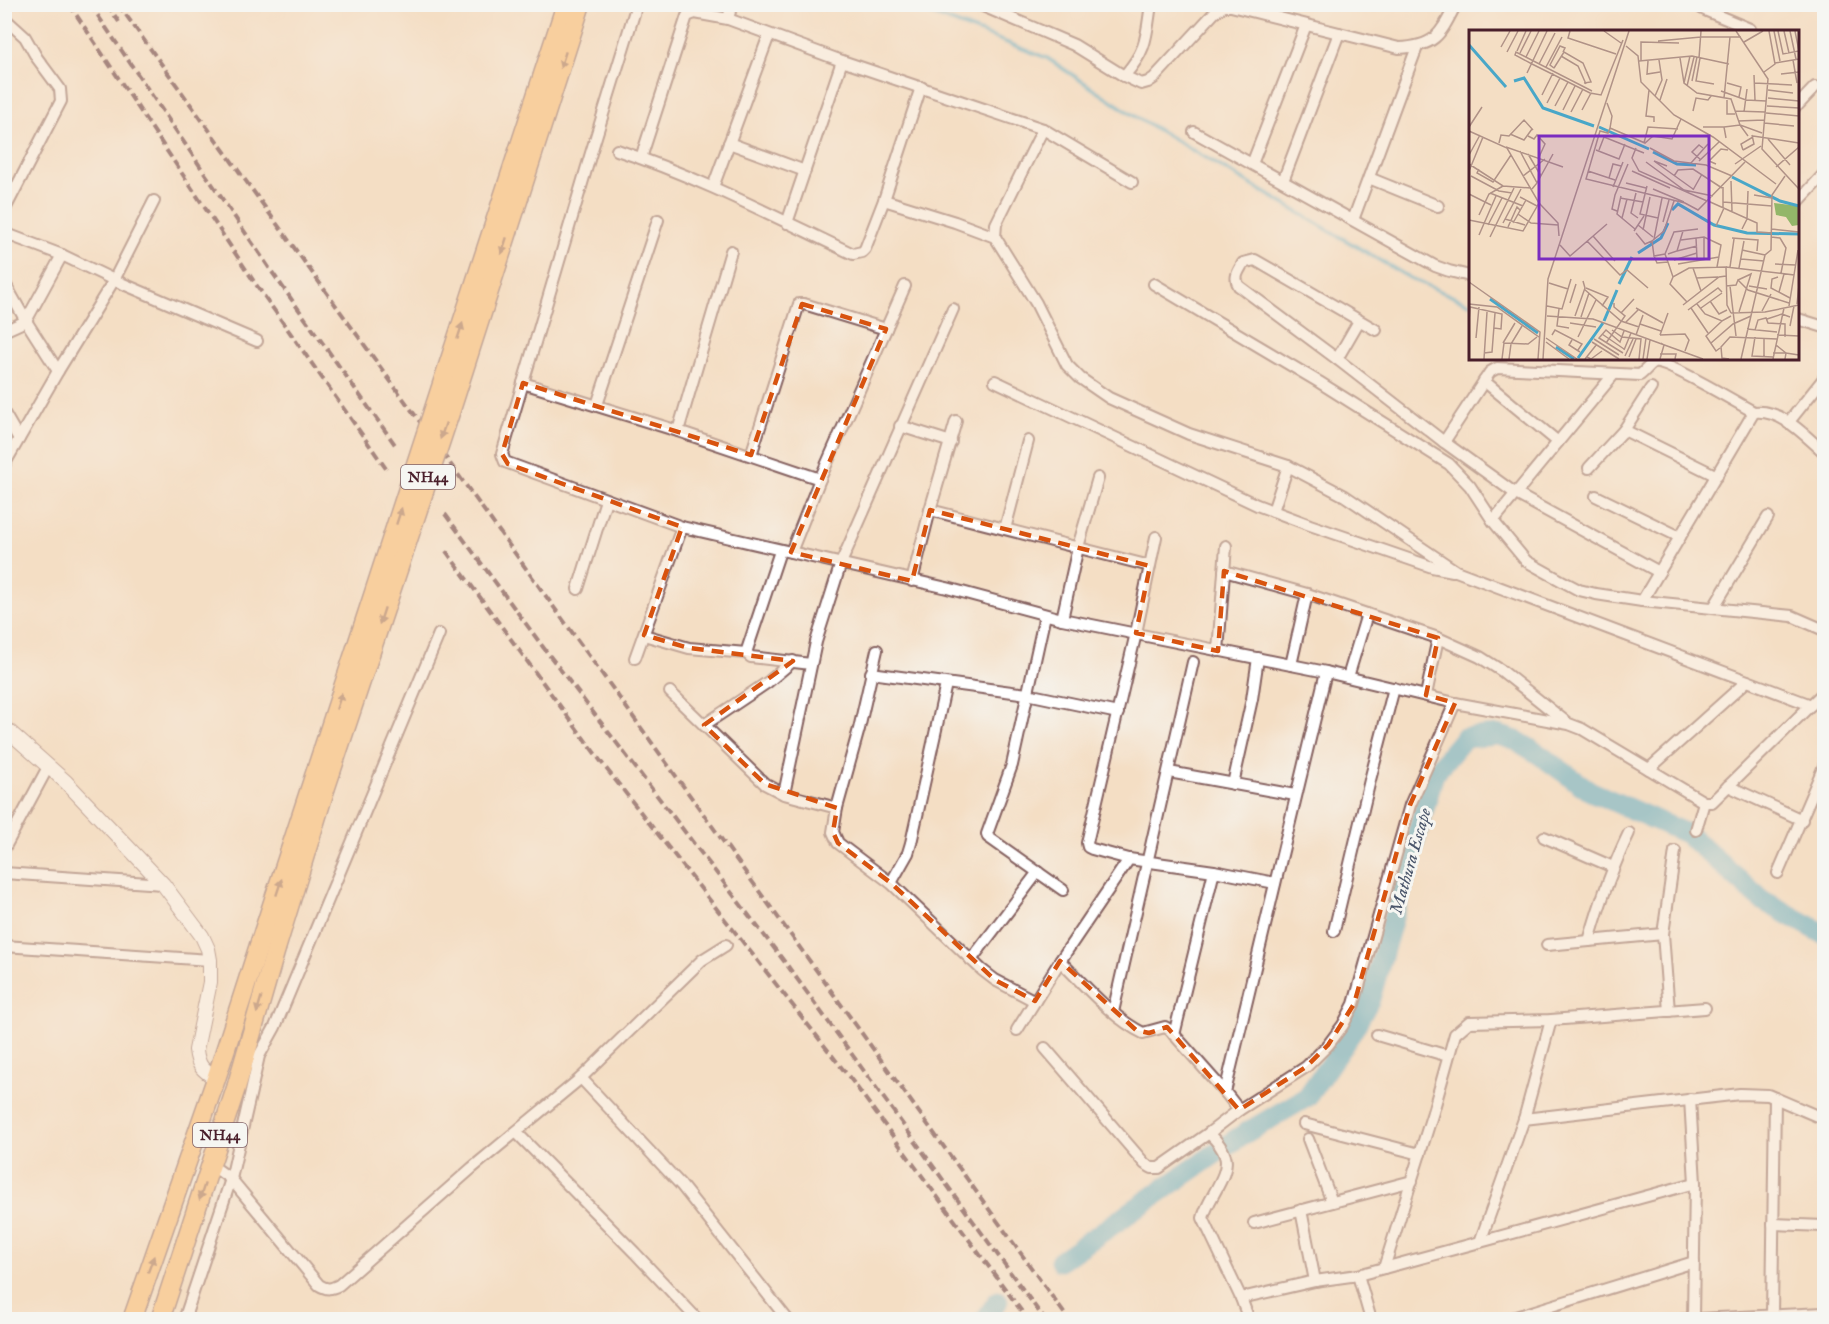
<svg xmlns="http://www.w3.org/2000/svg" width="1829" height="1324" viewBox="0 0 1829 1324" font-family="'IM FELL English',serif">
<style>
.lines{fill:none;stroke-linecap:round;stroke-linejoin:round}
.stream{stroke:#49a7c8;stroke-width:4}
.river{stroke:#49a7c8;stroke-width:21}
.minor-casing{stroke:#866261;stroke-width:14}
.tertiary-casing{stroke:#866261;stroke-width:16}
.trunk-casing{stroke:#866261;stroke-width:21}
.minor{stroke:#fff;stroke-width:10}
.tertiary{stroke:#fff;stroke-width:14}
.trunk{stroke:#fdbc70;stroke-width:18}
.rail{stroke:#4a1f2b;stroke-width:4;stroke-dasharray:9 4.5;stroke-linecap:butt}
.trunk-bridge-casing{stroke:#866261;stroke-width:21;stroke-linecap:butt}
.trunk-bridge{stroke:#fdbc70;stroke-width:18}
.oneway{fill:#9b664a}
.marked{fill:none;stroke:#d8530f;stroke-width:4.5;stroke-dasharray:12 8;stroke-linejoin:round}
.labels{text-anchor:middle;stroke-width:6;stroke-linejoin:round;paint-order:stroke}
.shield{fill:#f6f6f2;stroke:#7e6067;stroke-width:1.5}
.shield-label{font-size:15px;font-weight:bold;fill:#4a1f2b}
.water-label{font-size:18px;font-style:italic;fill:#4a556a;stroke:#f6f6f2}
.inset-river{fill:none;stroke:#49a7c8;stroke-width:3}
.inset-road{fill:none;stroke:#b09287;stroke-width:1.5}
.view{fill:#7b2cbf;fill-opacity:0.15;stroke:#7b2cbf;stroke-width:3}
.inset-edge{fill:none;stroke:#4a1f2b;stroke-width:3}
</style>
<rect width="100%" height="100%" fill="#f6f6f2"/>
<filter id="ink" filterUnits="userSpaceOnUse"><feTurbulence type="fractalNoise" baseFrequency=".0167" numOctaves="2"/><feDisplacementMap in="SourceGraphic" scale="12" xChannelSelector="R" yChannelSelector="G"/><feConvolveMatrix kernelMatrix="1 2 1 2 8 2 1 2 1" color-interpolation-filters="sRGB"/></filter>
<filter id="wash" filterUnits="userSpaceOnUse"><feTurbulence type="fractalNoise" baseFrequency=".008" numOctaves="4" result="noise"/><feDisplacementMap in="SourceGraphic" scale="24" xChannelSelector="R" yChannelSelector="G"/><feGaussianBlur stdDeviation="1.35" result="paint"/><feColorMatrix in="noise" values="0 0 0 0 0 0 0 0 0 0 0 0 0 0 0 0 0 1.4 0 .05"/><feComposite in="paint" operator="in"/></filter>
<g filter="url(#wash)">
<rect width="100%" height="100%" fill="#f4dec4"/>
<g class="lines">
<polyline class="stream" points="905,4 1047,58 1136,117 1410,278 1470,304"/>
<g class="river">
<polyline points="1060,1261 1239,1137 1307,1097 1352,1032 1370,999 1434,774 1464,738 1498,735 1517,741 1537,753 1590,791 1687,834 1762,900 1824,934"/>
<polyline points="985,1320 998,1301"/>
</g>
</g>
</g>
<g filter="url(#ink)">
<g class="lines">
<g class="minor-casing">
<g id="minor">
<polyline points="637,4 591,153 502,454 505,462 682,527 947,588 1062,619 1326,672 1455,703 1569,724 1582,729 1704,802 1712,802 1824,692"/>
<path d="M978,4L1074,45L1124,76L1141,84L1148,82L1154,78L1215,12L1224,6H1231L1399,48C1436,46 1440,35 1456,4"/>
<polyline points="1700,4 1701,8 1707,11 1750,29"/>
<polyline points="4,18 25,37 37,58 60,89 61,101 4,211"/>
<polyline points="728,19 732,4"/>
<path d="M1124,76C1147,50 1146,38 1151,4"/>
<polyline points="1798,105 1815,87"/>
<polyline points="1043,129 996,224 995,237 1036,303 1067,365 1080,378 1109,398 1189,434 1288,466 1345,496 1456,571 1811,705"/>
<polyline points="1194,132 1435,266 1449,271 1470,276"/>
<polyline points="729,143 805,171"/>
<path d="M617,150C699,177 775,217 853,254L862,252L865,249L884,200L921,87"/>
<polyline points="641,158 687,16 695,13 728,19 842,61 1043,129 1132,182"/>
<polyline points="1252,164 1306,25"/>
<polyline points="1369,178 1438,206"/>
<polyline points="1283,181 1339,33"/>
<polyline points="713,187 769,35"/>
<polyline points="884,200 955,222 995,237"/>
<polyline points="1798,202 1824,174"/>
<polyline points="1353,220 1417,47"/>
<polyline points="787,223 842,61"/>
<polyline points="4,233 62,255 114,280 257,341"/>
<polyline points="4,282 26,321 58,371"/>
<polyline points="1154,284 1319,382 1449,464 1470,486 1493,521 1526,561 1562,581 1579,590 1596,594 1642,601 1792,616 1824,630"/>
<polyline points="1798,319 1824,327"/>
<path d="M1376,330L1255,260L1243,263C1239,271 1233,277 1239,286L1337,359L1444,442L1516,494L1659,572"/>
<polyline points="4,331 26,321 62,255"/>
<polyline points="1337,359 1359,321"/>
<polyline points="995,381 1257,505 1310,525 1432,567 1453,571"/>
<polyline points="1484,381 1558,442"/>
<polyline points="523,383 678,431 820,479"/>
<polyline points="597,405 658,220"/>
<polyline points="4,413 19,439"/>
<polyline points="1788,423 1824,378"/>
<polyline points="900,426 951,442"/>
<polyline points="1624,430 1717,476"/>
<polyline points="678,431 731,251"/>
<path d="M1444,442L1490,372L1497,368L1640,375C1644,372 1650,364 1654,363C1666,360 1739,404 1754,412C1782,409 1804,435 1824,452"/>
<polyline points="751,455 799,304 804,304 886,329"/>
<polyline points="4,465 58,371 114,280 154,201"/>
<polyline points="1589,468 1624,430 1651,388"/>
<polyline points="1596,496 1680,537"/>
<polyline points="930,510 1150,566"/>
<polyline points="1273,511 1288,466"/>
<polyline points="1493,521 1614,374"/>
<polyline points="1005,529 1028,441"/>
<polyline points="1156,537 1136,633 1087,843 1088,847 1092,849 1129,859 1214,871 1275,883"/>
<polyline points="780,551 746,653 751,657 811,664"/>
<polyline points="791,552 820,479 905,286"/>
<polyline points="1224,571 1307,594 1438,638 1480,657 1502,671 1566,722"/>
<polyline points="912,581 930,510 956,421"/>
<polyline points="578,589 606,500"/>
<polyline points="1642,601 1754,412"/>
<polyline points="1714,607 1768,517"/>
<polyline points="1045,615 1012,765 987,834 988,837 1063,890"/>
<polyline points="1062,619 1078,547 1098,478"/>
<polyline points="644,635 689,648 746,653"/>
<polyline points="877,650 859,729 837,808 833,832 838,843 891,883 982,970 995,980 1035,1001"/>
<polyline points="1218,651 1226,546"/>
<polyline points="635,658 682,527"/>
<polyline points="1291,665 1307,594"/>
<polyline points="871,673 1027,694 1118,713"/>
<polyline points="1348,677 1367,614"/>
<polyline points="670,692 765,784 784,794"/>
<polyline points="1426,695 1438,638"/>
<polyline points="704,725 768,682 793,661"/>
<polyline points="1649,769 1747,681"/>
<polyline points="1169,772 1295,795"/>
<polyline points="1233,784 1252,699 1258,658"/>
<polyline points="1728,786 1802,820"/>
<polyline points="837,808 784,794 816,642 841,563 953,309"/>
<polyline points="1696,830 1704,802"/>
<polyline points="1544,837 1613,867"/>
<polyline points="4,849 48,767"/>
<polyline points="4,873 163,884"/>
<polyline points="1778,873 1824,766"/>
<polyline points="891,883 908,853 911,843 946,684"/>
<polyline points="1334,931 1370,780 1394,688"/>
<path d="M1589,941C1600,902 1611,870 1629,833"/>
<polyline points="1547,945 1663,934"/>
<polyline points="4,946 210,960"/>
<polyline points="971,960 1038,872"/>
<path d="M1060,961C1084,984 1112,1018 1143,1033L1165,1027L1170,1030L1225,1092"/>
<polyline points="1669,1011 1663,934 1675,851"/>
<polyline points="1113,1012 1193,662"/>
<polyline points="1017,1030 1060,961 1129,859"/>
<polyline points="1174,1035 1214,871"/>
<polyline points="1377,1035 1448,1056"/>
<polyline points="1045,1048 1145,1164 1152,1168 1159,1168 1209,1133"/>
<polyline points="581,1078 681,1185 788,1320"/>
<polyline points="1690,1099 1695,1183 1693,1318"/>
<polyline points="1239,1110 1225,1092 1326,672"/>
<polyline points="1524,1119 1740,1094 1768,1095 1824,1119"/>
<polyline points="1304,1124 1420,1154"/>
<polyline points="516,1132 635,1253 698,1320"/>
<polyline points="1308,1139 1332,1202"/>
<path d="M211,1165L231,1179L319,1285C327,1290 331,1289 339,1285L472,1168L581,1078L702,960L726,945"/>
<polyline points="1301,1210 1315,1281"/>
<polyline points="1254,1223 1412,1181"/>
<polyline points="1773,1224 1824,1226"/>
<polyline points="1480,1242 1695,1183"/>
<polyline points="1384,1268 1480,1242 1524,1119 1551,1020"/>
<path d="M1358,1275L1315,1281L1241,1298L1203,1218C1207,1199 1231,1174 1225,1156C1223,1148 1215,1139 1209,1133L1239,1110L1306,1067L1328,1045L1343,1025L1354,1004L1410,805L1455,703"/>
<polyline points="1241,1298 1249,1320"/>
<polyline points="1772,1315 1775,1098"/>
<polyline points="184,1320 231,1179 259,1056 275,1027 439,634"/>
<polyline points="1371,1320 1358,1275 1384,1268 1433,1112 1455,1034 1469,1022 1551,1020 1705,1008"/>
<polyline points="1506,1320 1694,1262"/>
<polyline points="1676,1320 1824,1313"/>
</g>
</g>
<g class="tertiary-casing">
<path id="tertiary" d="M4,727L66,782L163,884L202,936L208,949L210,960V982L196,1050C198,1067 203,1070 216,1079"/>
</g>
<g class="trunk-casing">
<g id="trunk">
<polyline points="132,1320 216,1079 260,942"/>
<polyline points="160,1320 236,1088 276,949"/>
</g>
</g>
<use href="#minor" class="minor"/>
<use href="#tertiary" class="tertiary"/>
<use href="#trunk" class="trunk"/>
<g class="rail">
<polyline points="69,4 255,283 387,470"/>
<polyline points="90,4 272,272 396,446"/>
<polyline points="107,4 119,22"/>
<polyline points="118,4 1069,1320"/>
<polyline points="445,514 543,647 787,965 1045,1320"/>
<polyline points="446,551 605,767 853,1082 1028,1320"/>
</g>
<g class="trunk-bridge-casing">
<g id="trunk-bridge">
<polyline points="260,942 566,4"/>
<polyline points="276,949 325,790 450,413 581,4"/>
</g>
</g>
<use href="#trunk-bridge" class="trunk-bridge"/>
</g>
<defs><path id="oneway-solid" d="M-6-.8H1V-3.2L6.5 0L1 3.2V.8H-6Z" transform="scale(1.5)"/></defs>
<g class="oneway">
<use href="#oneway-solid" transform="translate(563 60) rotate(108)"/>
<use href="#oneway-solid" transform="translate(504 246) rotate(108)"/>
<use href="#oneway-solid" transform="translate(460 331) rotate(-72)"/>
<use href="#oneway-solid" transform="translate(443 431) rotate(109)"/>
<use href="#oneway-solid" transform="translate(399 516) rotate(-72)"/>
<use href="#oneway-solid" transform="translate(382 616) rotate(108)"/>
<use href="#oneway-solid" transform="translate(339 701) rotate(-72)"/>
<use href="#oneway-solid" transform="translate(279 887) rotate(-72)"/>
<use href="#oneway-solid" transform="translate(259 1005) rotate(106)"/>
<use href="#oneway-solid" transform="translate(202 1192) rotate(108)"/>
<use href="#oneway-solid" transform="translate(151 1264) rotate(-70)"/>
</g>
</g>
<path d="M0 0H1829V1324H0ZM802,304L886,329L791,552L912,581L930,510L1150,566L1136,633L1218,651L1224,571L1438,638L1426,695L1455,703L1410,805L1354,1004L1328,1045L1306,1067L1239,1110L1167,1027L1149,1033L1136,1030L1060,961L1035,1001L995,980L891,883L838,843L833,832L837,808L765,784L704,725L793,661L689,648L644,635L682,527L508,464L502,454L523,383L751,455Z" fill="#f4dec4" fill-opacity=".55" fill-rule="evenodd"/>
<path class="marked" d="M802,304L886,329L791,552L912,581L930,510L1150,566L1136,633L1218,651L1224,571L1438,638L1426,695L1455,703L1410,805L1354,1004L1328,1045L1306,1067L1239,1110L1167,1027L1149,1033L1136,1030L1060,961L1035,1001L995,980L891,883L838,843L833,832L837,808L765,784L704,725L793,661L689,648L644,635L682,527L508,464L502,454L523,383L751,455Z"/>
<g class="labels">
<g class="shield">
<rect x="401" y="465" width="54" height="24" rx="4.5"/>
<rect x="193" y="1123" width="54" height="24" rx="4.5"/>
</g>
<g class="shield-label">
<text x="428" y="482">NH44</text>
<text x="220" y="1140">NH44</text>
</g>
<g class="water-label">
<text transform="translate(1410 861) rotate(-74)" y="6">Mathura Escape</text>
</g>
</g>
<g transform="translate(1469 30)">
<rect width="330" height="330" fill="#f4dec4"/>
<path d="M305,173L330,176V195L323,196L317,187L307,185Z" fill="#93b669"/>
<path class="inset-river" d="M0,15L37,57M45,51L55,48L74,78L125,96M130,97L180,119M184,122L208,134L227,135M263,147L311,171L330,176M203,180L209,174L245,195L278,203L330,204M169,223L192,208L199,193M150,254L163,227M21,269L69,303M135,291L148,260M87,317L105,329M109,328L134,293"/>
<path class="inset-road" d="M101,1L99,8L147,24M135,1L152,13M267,1L299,49L293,119L330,159M305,1L311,31M309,1L314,24L330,21L326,1M315,1L320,23M321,1L327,29M232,7H272M189,11L232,7M275,12L294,1M157,16L169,26L172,52L205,85L244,107L307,154M32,17L41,1M48,21L57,1M38,22L49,1M51,23L62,1M92,26L109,36L117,54M57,27L70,1M211,28L215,53L228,63L262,69L271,95L293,103M230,28L232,1M231,28L227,51L245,54M324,30L328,53M170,31L223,26L260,34M172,31V12L210,13M179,31L178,44L191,42M306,33L330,29M70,34L86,3M77,37L93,7M85,38L95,22L114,33L122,52L115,53M85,38L81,35L91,16L96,18L94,22M295,42L306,34L300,1M58,43L78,1M312,44L330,42M285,45L286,70M223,51L228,27M215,53L221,26M258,53L272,57L270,67M285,53L323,55M218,56L225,27M180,60L177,86L185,87V92M299,60L324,63M123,61L47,22L46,25L63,34L121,63L132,65L154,10M252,61L277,70L297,71M73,65L84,43M186,66L193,50L190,30M255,68L261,7M299,68L330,71M191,70L198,49M258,70V84H266M78,73L91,48M138,73L143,86L141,98L139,103L131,101L117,149L216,173L229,180L276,132M86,76L99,52M298,76L330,78M94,80L106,56M113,80L122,63M224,81L227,68L239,70L242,66M266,81L296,82M102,82L114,59M275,82L278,59M297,83L330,86M269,91L295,90M295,93L325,96M0,97L13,77M234,97H255L257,108M255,97L271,95L279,106M141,98L176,113L184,106L203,109L212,89M0,101L38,118L70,173L89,193L90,206M41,104L55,110L63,99M59,106L65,109L68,105L76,114L70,127M284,106L330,113M299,109L321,135M30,113L32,105L40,106L55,90L64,100M175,113L179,97L209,99M37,117L94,137M167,118L163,128L170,141L238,171M181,118L205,131L237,135L263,146M127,120L150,129L156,114M130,120L135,107L175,123M274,120L285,114L283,105M274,120L272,114L284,107M51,121L68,153L63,159M59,124L72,146M0,125L11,105M232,130L223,122L230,115L234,118M230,131L250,112M177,132L215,160L244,166M222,133L239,114M0,134L34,156L62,158M247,134L240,131L252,119L259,120M266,134L292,116M198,136L185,131L224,159M307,137L330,117M10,139L8,143L24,152L42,125M0,141L14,107M119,141L146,150M163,141L201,158M2,146L30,161L43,163M54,146L76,129M205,146L209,140L224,139L253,158M140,148L144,134L152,136M262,151L263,181M68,153L84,124M157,153L177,158M178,156L171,184L189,188M144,157L154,132M254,157V178M184,159L215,172M224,160L233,144M21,163L54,176M167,163L162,183L169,188M0,164L22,175M285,165L303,168M152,166L148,184L166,199M51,167L68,176M151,168L174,172M239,171L288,193V202L303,203M254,172L303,176M148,181L143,179L146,165L159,134M49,184L62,193L89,195M10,185L20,164L34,156M153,188L158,169M36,189L56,195M0,190L54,201L70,173M194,192L200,170M34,193L52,159M44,193L57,170M19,195L33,168M169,195L184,207M247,196L255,178M39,197L48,177L51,180M229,199L205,202L196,224L200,235L204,247L220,238L257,237L258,275L262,283M273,199L278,189L279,161M303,199L330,202M174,200L181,167M165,201L175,186M167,203L176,214L183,211M10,205L27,166M124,206L146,231M21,207L45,158M302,207L311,208L317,218L312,243M227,208L228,228M263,208L289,210L288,221M185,209L193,168M212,210L235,207L252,215L248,237M118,211L151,245L158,240L179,258M91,215L101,226L138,194M273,220L296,225M208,221L228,216M196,224L185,226L183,211L195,201L205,171M199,224L208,221L214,201M185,226L188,233L199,232M235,228V208M272,229L295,231M205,230L228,223M209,234L250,227M306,234L327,235M257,237L325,245L320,276M261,237L265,209M224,238L232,261M270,238L275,211M325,245L329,220M204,247L201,254L218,272M309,247L303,249L302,258L321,268M227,248L249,247M269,250L282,244L270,282M0,252L71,302L69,329M80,253L99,259M257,256L267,255L269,250L279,260L320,273M261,256L267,306M280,256L298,259M117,258L139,267L133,276M115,259L152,291L170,297M310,262L315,244M241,271L250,284L258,280M101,273L107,254M0,274L28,277L70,307M228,274L236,284L253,291L262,286M328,274L330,255M214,275L250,247L257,246M78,276L93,279L102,249M167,278L194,293M222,278L239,303M232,278L253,263M90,279L88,296L100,298M219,280L249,258L253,262M293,281L302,264M152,283L165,269M262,283L296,282L330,275M78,286L124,289L234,329M106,286L116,258L114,251M112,287L120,263M298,289L313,284L321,287M0,291L1,277L33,284L32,299L25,298M101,293L127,297M156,293L169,280M171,294L192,301M321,296L325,276M278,299L308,302M143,300L153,307L172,309L170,329M286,300L289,290L297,288L299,293L316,294V307M133,304L155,319M83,305L86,300L113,314L109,320M167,305L174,285M191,305L216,304L220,310L216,321M191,305L199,283M308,305L330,306M109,307L127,270M286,307L283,326L304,327M7,308L10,277M77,308L108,329M125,309L150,325M103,310L100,315L111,322M77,312L100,329M123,312L150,329M34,313L46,293M137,313L156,286L145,277V273M242,313L264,294L282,286M307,315L317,323L330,325M251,318L247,321L237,306L253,291M155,320L162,303M15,323L23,322L26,283M154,323L130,308L137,300L151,312L155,301M304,323H317L316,329M191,324H207L206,329M156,326L164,309M118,327L122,329L133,321M160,327L167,309M295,327V308M15,329L18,282M33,329L35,313L59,314L68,307M40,329L42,314L53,296M74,329L79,249L160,1M116,329L128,314M174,329L177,308M178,329L181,310M191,329L195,315L192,313M260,329L253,328L252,317L261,307L308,309M272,329L296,225L302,220L303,165L316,146M304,329L315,278"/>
<path class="view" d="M70,106H240V229H70Z"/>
<rect width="330" height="330" class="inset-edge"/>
</g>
<rect width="1829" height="1324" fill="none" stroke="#f6f6f2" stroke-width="24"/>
</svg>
